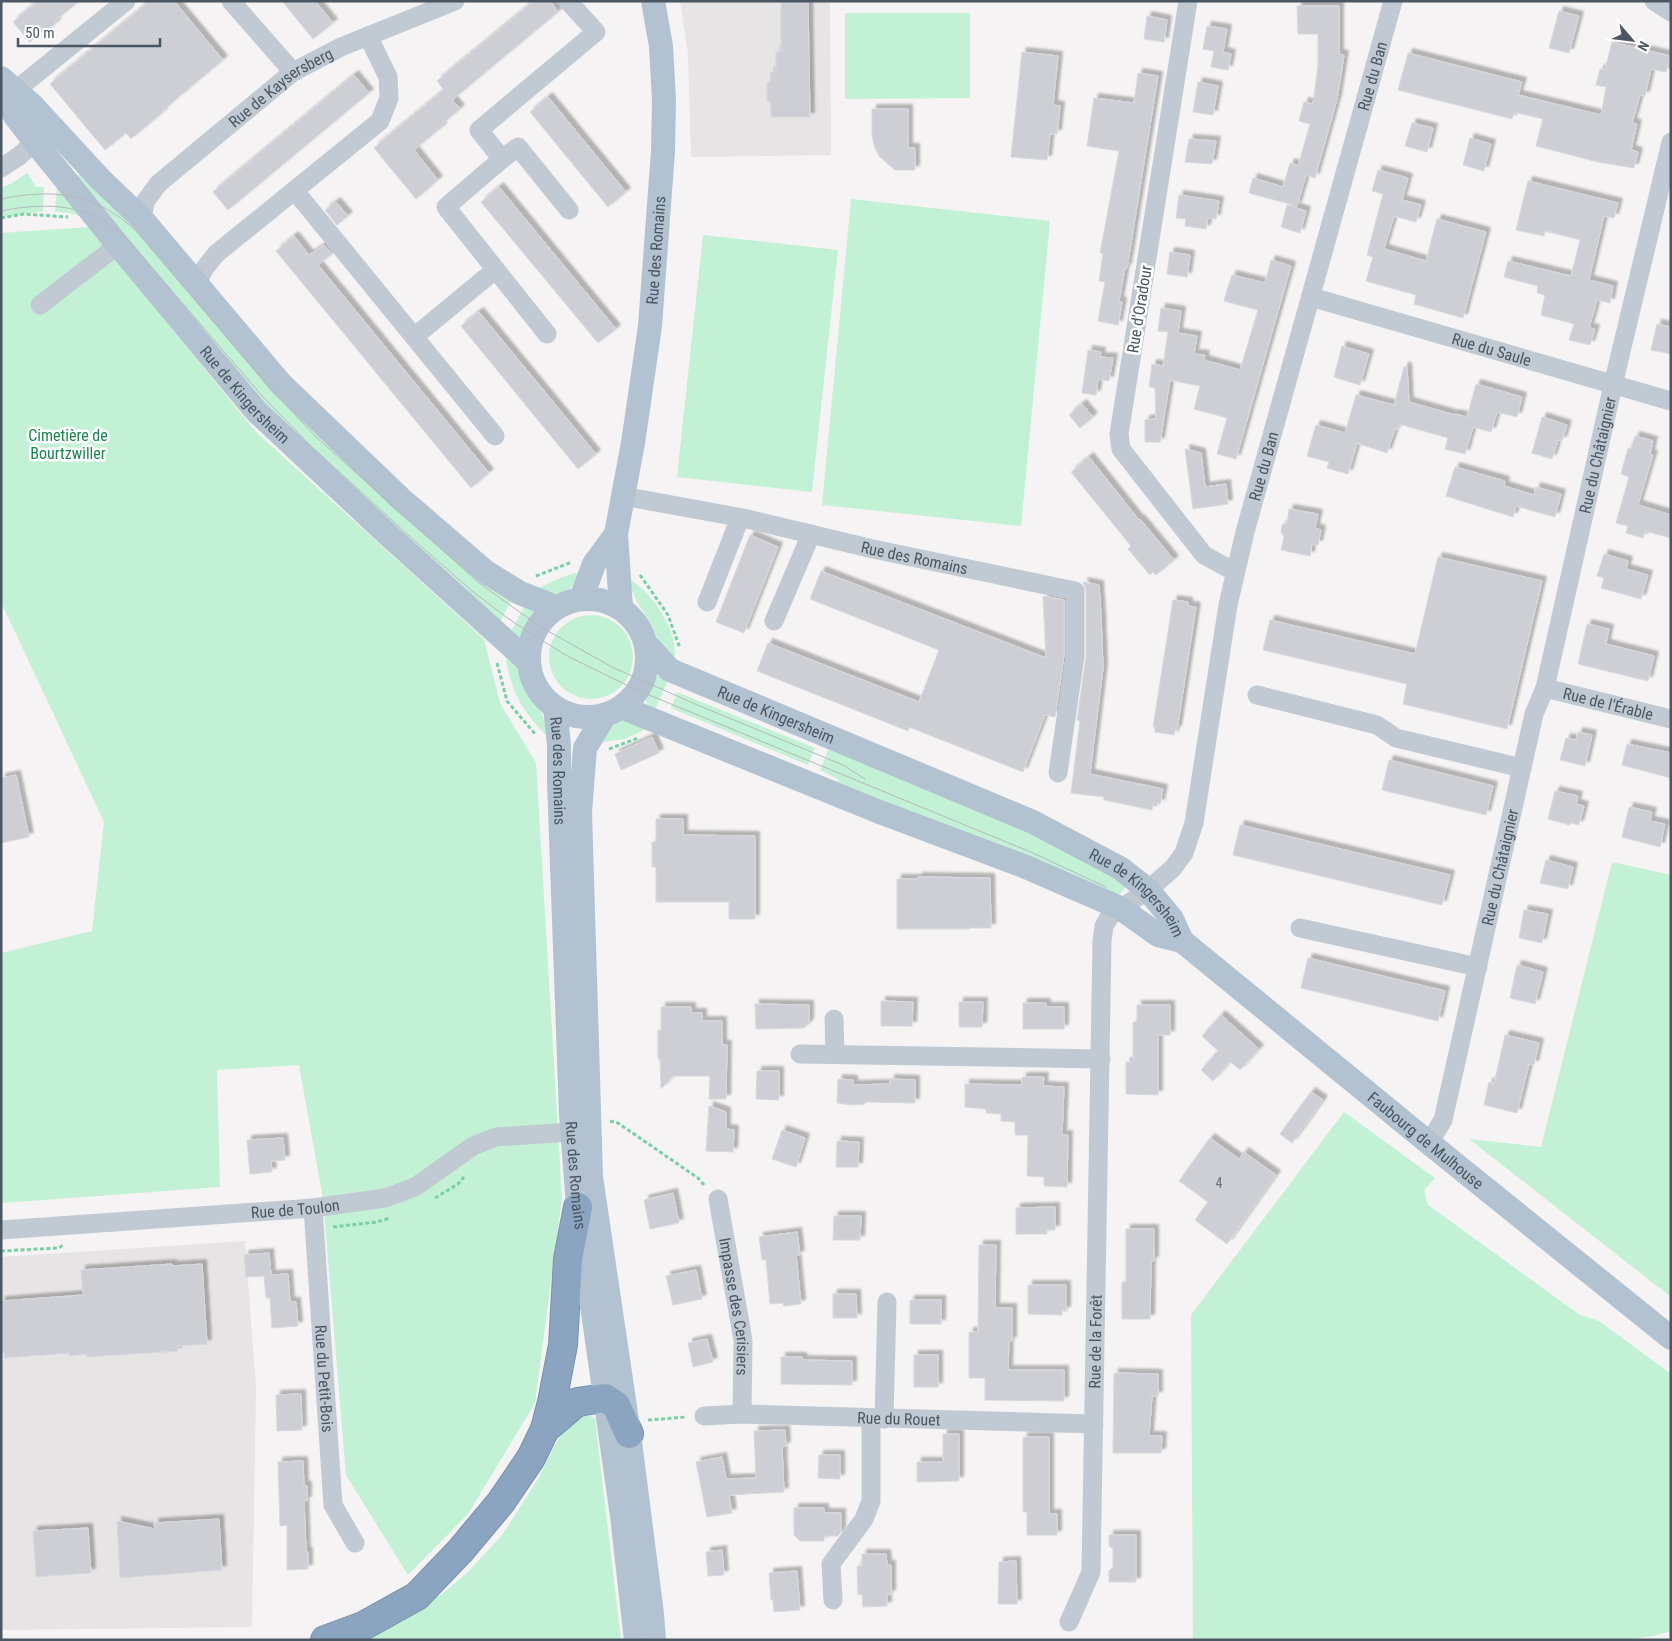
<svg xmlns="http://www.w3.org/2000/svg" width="1672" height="1641" viewBox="0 0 1672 1641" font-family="'Roboto Condensed',sans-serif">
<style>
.education{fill:#e6e4e5}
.green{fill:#c3f1d5}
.building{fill:#cdcfd5;stroke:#d7d9de;filter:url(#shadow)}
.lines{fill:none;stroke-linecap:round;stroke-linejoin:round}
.highway-casing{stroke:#7690ad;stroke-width:30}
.path{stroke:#7ad0a6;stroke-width:3;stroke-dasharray:4 2.5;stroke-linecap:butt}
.minor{stroke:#c1cad2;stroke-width:19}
.major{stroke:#b3c2d1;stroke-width:24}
.highway{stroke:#8ba5c1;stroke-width:28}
.tram{stroke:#b5b8bd;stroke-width:1}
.labels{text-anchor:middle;stroke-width:5;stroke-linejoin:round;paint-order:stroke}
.number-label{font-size:14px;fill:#6b747e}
.street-label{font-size:16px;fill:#4a5661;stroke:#fff}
.park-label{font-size:16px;fill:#17864f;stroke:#fff}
</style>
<defs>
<filter id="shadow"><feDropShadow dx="4.5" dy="-4.5" stdDeviation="1" flood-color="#0004"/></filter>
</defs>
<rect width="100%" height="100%" fill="#f5f3f3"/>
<g class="education">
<polygon points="680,1 830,1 831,155 691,157 688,53"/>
<polygon points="245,1241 256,1388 252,1627 1,1630 1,1257"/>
</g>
<g class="green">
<polygon points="845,13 970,13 970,98 845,99"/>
<polygon points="27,173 36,187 44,187 43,211 1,218 1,188 12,183"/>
<polygon points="80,173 124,206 269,377 514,596 499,623 266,406 144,262 77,176"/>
<polygon points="57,187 93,220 69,213 55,212"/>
<polygon points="851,199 1050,221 1021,526 822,505"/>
<polygon points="89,227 256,432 484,639 500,703 536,763 562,1198 535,1403 468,1514 408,1575 346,1475 323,1199 299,1065 217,1070 220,1187 2,1203 1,1202 1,953 92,931 104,822 1,602 1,233"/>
<polygon points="703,235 838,250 812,492 677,477"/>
<path d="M583,571C571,595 557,597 533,591C549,582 565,575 583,571Z"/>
<path d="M632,581C654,595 680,634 674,660L659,642L650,622L637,602L631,588V582Z"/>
<polygon points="526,604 535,609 536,613 524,635 519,637 511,631"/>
<circle cx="591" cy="657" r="42"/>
<path d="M505,652L519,659C521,669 523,679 528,689C539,709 544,711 547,736C520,709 510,689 505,652Z"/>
<polygon points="661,675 669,678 655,710 647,706 646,698 657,676"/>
<polygon points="677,692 815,748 808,765 671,708"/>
<polygon points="621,720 645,727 644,730 625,739 601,742 611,723"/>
<polygon points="830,746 1087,858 1127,886 1117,897 837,785 838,779 820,770"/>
<polygon points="1612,862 1671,875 1671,1297 1469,1139 1541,1147"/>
<polygon points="1344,1112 1435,1178 1424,1190 1428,1205 1580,1315 1599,1321 1671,1374 1671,1631 1653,1636 1624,1640 1193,1640 1191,1315"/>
<polygon points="588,1415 595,1419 621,1640 361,1640 442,1594 468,1572 502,1535 538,1479 555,1445 566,1427 575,1418"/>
</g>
<g class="building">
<polygon points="38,1 79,1 55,21 56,23 44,33 42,31 30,42 13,22"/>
<polygon points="150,1 174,1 223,60 162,111 163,112 131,139 126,133 105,150 50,84"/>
<polygon points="282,1 315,1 333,23 313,39"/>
<polygon points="534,1 550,1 558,12 452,100 447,94 460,109 441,125 442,127 414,150 438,180 416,199 374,148 444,90 437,81"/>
<polygon points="781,1 808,1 810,117 771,117 771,102 767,102 767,82 771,82 770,72 776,72 776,52 781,52"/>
<polygon points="1297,6 1339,6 1339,54 1344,55 1337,99 1315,178 1306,175 1297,206 1249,193 1253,178 1283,187 1290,163 1298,166 1310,124 1299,121 1304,102 1313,104 1318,65 1318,34 1298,34"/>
<polygon points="1559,11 1579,16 1569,53 1549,48"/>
<polygon points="1147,16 1167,20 1164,42 1144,39"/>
<polygon points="1207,26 1227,29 1223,52 1231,54 1228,70 1211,67 1214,51 1203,49"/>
<polygon points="1612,42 1670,56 1666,72 1651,69 1645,96 1640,95 1632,123 1637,124 1631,150 1638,152 1634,168 1598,162 1536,146 1543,119 1514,112 1512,119 1398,90 1408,53 1522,82 1518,95 1601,115 1606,87 1596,85 1600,69 1605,70"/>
<polygon points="1022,52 1058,56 1053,105 1060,106 1057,134 1050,134 1047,160 1011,157"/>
<polygon points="1138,73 1158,76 1127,268 1125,268 1119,301 1122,302 1118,325 1098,321 1105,282 1099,281 1103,253 1100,253 1119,151 1087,146 1094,98 1134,103"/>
<polygon points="354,75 369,93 228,210 213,192"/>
<polygon points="1198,82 1218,86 1213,115 1193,112"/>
<polygon points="548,97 626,192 608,207 530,112"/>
<polygon points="872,109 908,109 908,148 915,148 915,170 895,170 879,156 875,148 872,136"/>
<polygon points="1412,123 1433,128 1427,152 1405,146"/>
<polygon points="1470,138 1491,144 1484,171 1463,165"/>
<polygon points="1189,139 1216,141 1212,164 1185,162"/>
<polygon points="1378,170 1408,178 1402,200 1421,205 1416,222 1394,216 1384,249 1426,261 1437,219 1486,232 1463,318 1414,304 1416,295 1366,281 1373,257 1367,255 1383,194 1372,191"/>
<polygon points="1528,181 1618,203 1614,218 1604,216 1589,280 1613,286 1610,303 1597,300 1589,328 1595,329 1590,345 1569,340 1574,324 1541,315 1545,295 1537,293 1538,286 1504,277 1508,261 1571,276 1580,240 1545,231 1544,236 1516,230"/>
<polygon points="499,187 616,329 598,343 481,202"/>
<polygon points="1179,195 1219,201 1216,219 1208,218 1206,229 1185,226 1186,219 1176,218"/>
<polygon points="336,202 348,216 337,225 325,210"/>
<polygon points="1287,205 1306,211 1300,233 1281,227"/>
<polygon points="294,236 309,255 324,245 332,254 318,265 489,473 471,488 276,251"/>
<polygon points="1170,252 1190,255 1187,277 1167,274"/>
<polygon points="1271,260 1291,266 1236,459 1217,454 1227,418 1194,409 1200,386 1170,380 1160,442 1145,442 1145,420 1156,419 1155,388 1149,387 1152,364 1163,366 1168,332 1158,331 1161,308 1181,311 1178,333 1197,336 1194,354 1205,355 1204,360 1240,370 1258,310 1224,301 1227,290 1232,275 1265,283"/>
<polygon points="479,312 596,454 578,469 461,326"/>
<polygon points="1657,324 1671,327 1671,354 1651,350"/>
<polygon points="1342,346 1369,354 1360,385 1334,377"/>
<polygon points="1088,350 1101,352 1100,357 1113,358 1109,381 1098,379 1096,395 1082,393"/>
<polygon points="1404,367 1407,367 1409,402 1455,415 1455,414 1467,417 1476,384 1522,397 1517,417 1497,412 1491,432 1473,427 1465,454 1445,449 1448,438 1399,424 1397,430 1395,429 1387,453 1357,443 1348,474 1327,468 1329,462 1307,456 1316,425 1345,433 1356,395 1394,405"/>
<polygon points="1082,404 1093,417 1080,428 1069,415"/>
<polygon points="1542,417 1567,425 1562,441 1558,440 1552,459 1532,453"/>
<polygon points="1635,436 1653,441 1650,454 1653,455 1638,505 1671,515 1671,538 1645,531 1643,538 1626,533 1628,526 1616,523 1629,477 1621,474 1628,448 1631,449"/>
<polygon points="1185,449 1201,453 1205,487 1226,484 1228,504 1193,509"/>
<polygon points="1089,457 1139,520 1140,519 1174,560 1156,575 1153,572 1150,575 1128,549 1131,546 1071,472"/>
<polygon points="1455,467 1505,481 1504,486 1534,495 1536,487 1561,494 1555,517 1516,506 1513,517 1446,496"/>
<polygon points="1289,509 1318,514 1315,528 1321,530 1318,545 1312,544 1310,556 1281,550 1284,537 1281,532 1282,525 1287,523"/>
<polygon points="750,535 778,547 744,633 716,622"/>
<polygon points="1604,554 1628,561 1626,569 1648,575 1641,599 1601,588 1604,578 1597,576"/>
<polygon points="1438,557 1542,581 1507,729 1403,704 1407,684 1263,650 1270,620 1415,654"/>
<polygon points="821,571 1046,658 1043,596 1064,600 1064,655 1055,717 1045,715 1023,772 909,727 908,731 757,671 768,643 919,702 939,650 810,599"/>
<polygon points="1083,582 1099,585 1101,616 1103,668 1090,774 1163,789 1160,804 1153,803 1152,810 1104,800 1104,797 1071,793 1080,721 1077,720 1086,656 1086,591"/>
<polygon points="1173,600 1188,602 1188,606 1196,607 1177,730 1175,730 1174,735 1155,732 1155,727 1153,727"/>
<polygon points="1587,624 1609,629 1606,644 1654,656 1648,681 1578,664"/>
<polygon points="1578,732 1592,735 1585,766 1560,760 1566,738 1576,740"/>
<polygon points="652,737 659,753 621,770 615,754"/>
<polygon points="1627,744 1671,753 1671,778 1622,765"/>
<polygon points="1389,760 1493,786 1486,815 1382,790"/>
<polygon points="16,775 29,837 1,843 1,778"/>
<polygon points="1555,791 1578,796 1576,804 1584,806 1579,825 1571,823 1570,825 1548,819"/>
<polygon points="1629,807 1652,812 1650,821 1665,824 1660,847 1622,837"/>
<polygon points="656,819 683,819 683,835 755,836 755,919 729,919 729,902 656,902 656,867 652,867 652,842 656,842"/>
<polygon points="1240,825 1450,875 1442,905 1233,855"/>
<polygon points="1546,860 1573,867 1568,889 1540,883"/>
<polygon points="918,877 990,878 991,928 969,928 969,929 897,929 897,879 918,879"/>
<polygon points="1524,910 1548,914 1542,943 1519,938"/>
<polygon points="1308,958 1445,991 1438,1021 1301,988"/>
<polygon points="1517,965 1543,972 1535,1004 1510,998"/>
<polygon points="881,1001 913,1002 912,1026 881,1026"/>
<polygon points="959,1002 983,1002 982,1027 959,1027"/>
<polygon points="1023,1003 1046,1003 1046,1007 1064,1007 1064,1029 1023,1029"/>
<polygon points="755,1004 809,1005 809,1023 804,1028 756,1029"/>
<polygon points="1137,1005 1170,1005 1170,1035 1158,1035 1158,1095 1126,1094 1126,1062 1133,1062 1133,1022 1137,1022"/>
<polygon points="661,1007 691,1007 691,1013 702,1013 702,1021 722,1021 722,1045 727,1045 726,1099 709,1099 710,1076 673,1076 661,1089 660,1059 658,1059 658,1030 661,1030"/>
<polygon points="1221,1015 1259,1049 1240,1070 1230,1061 1213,1081 1201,1070 1218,1051 1202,1036"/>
<polygon points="1505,1035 1539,1043 1534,1065 1529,1064 1517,1113 1484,1105 1489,1082 1494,1084"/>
<polygon points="757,1071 779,1071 779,1100 756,1099"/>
<polygon points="1022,1077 1044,1077 1043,1086 1064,1087 1062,1135 1068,1135 1067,1187 1044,1186 1044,1177 1027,1176 1028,1135 1015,1135 1015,1122 1001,1121 1001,1114 986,1113 986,1109 965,1107 965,1084 1022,1085"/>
<polygon points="838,1079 853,1080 853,1085 890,1084 890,1079 915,1080 915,1103 865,1102 865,1104 851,1105 837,1103"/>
<polygon points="1311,1092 1323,1100 1292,1143 1280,1134"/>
<polygon points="709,1106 726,1112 726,1129 734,1130 733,1152 706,1151"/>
<polygon points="782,1130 805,1138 796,1167 772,1159"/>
<polygon points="283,1138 285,1160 271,1161 272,1172 250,1174 247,1140"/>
<polygon points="1210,1138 1239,1159 1244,1152 1276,1175 1227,1244 1195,1220 1208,1202 1179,1181"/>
<polygon points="837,1141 859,1142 858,1167 836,1167"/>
<polygon points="673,1193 679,1223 650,1229 644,1200"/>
<polygon points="1055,1207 1055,1230 1047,1230 1047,1234 1016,1234 1016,1208"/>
<polygon points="834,1216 861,1216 860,1240 833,1240"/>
<polygon points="1126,1229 1154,1229 1154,1261 1151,1261 1150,1319 1122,1319 1122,1282 1126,1282"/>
<polygon points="797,1232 800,1255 796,1255 801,1304 784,1306 783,1303 770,1304 766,1260 762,1260 759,1237"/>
<polygon points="979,1245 996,1245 995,1308 1012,1308 1012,1341 1009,1341 1008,1370 1064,1370 1064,1401 985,1400 985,1378 969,1378 969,1332 978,1332"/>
<polygon points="269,1253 271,1275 288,1274 290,1302 296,1302 298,1326 272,1328 270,1298 266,1298 264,1276 246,1277 244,1255"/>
<polygon points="172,1264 172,1266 202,1264 207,1344 177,1346 178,1351 87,1357 87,1354 69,1356 69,1353 5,1358 4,1352 1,1352 1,1301 83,1295 81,1270"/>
<polygon points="696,1270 702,1299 673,1305 666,1276"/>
<polygon points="1028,1285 1066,1285 1066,1311 1062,1311 1062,1315 1028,1314"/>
<polygon points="833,1294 856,1294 857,1318 833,1318"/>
<rect x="910" y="1300" width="31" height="24"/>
<polygon points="707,1339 713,1362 693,1367 688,1343"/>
<rect x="914" y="1355" width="24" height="32"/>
<polygon points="781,1357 802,1357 802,1360 852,1361 852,1385 781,1384"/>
<polygon points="1114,1373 1158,1374 1158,1396 1152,1396 1149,1436 1162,1436 1161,1453 1113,1453"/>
<polygon points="301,1394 302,1430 277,1431 276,1395"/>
<polygon points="785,1430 786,1446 782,1447 784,1492 729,1495 732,1513 707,1517 696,1462 722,1457 726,1479 756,1478 754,1431"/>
<polygon points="943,1434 959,1434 959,1481 917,1482 917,1462 943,1462"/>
<polygon points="1023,1437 1049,1437 1049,1514 1057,1514 1057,1535 1027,1535 1027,1512 1023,1512"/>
<polygon points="819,1455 840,1455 840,1479 818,1478"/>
<polygon points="303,1461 304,1486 307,1486 307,1501 304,1500 306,1552 308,1552 308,1569 287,1570 287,1525 280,1526 278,1462"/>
<polygon points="794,1508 824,1508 824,1513 841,1513 841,1531 838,1536 824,1536 824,1541 800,1541 794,1535"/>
<polygon points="219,1519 222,1570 120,1578 117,1521 155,1529 154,1523"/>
<polygon points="88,1528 91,1573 36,1577 33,1531"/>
<polygon points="1109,1535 1136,1535 1136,1582 1109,1582 1109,1571 1113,1567 1113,1549 1109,1546"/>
<polygon points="722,1550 724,1575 708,1576 706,1552"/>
<polygon points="862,1554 886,1554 887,1565 891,1565 891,1595 887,1594 887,1606 863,1607 862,1594 858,1595 857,1566 862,1566"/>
<polygon points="1016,1561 1017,1604 998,1604 999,1562"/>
<polygon points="797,1571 800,1610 774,1612 773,1600 771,1600 769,1573"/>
</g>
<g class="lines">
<g class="highway-casing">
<g id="highway">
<polyline points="545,1429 577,1402 605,1398 616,1405 629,1434"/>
<polyline points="325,1640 363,1626 417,1596 461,1550 501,1502 531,1458 545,1429 552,1402 563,1345 568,1259 578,1207"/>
</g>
</g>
<g class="path">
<polyline points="1,218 24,214 68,217"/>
<polyline points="640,575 668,615 680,648"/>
<polyline points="536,576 572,562"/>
<polyline points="497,663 507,701 536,735"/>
<polyline points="609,749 638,738"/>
<polyline points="610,1121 618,1123 698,1178 705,1186"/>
<polyline points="435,1198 458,1184 464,1177"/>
<polyline points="333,1227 377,1222 390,1218"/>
<polyline points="1,1251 59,1248 63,1245"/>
<polyline points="648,1420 686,1417"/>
</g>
<g class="minor">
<polyline points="231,1 293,72"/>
<polyline points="1188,1 1119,434 1121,449 1204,555 1235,572"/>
<polyline points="1654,1 1671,12"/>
<polyline points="16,90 126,1"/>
<polyline points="502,159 518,147 569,210"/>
<polyline points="1,168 19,156 44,134"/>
<polyline points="295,191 495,436"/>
<path id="s1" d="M142,219L145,202L158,184L293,72L341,47L455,1"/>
<polyline points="195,284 205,268 216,254 380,121 389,98 388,77 368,36"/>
<path id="s2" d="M1311,297L1671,401"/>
<polyline points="40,305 118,245"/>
<polyline points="547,334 446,207 502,159 479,130 596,32 568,1"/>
<polyline points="414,337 495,270"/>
<path id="s3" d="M623,496L743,518L873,549L1075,591V656L1058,773"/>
<polyline points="707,602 740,518"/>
<polyline points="774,621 811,534"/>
<path id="s4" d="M1545,688L1671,719"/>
<polyline points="1257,695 1377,725 1396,738 1522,768"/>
<polyline points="1300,928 1478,967"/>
<polyline points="834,1019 835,1054"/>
<polyline points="800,1054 1101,1059"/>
<path id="s5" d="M1429,1143L1443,1120L1534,714L1545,688L1613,385L1671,142"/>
<path id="s6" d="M718,1199L743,1340L742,1414"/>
<path id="s7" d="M313,1208L333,1505L355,1543"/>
<path id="s8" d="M1,1230L313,1208L385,1198L415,1187L473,1146L496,1137L586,1131"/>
<path id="s9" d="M704,1416L742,1414L1094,1424"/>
<polyline points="884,1419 887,1302"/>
<polyline points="833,1600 831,1564 864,1519 871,1501 871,1418"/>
<path id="s10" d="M1069,1622L1091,1572L1102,941L1104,926L1110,916L1148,890L1173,868L1184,853L1194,823L1228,605L1245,532L1393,1"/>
</g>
<g class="major">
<polyline points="1,78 31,104 101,180 142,219 281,384 400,498 486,572 520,593 556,607"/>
<path id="s11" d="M1,90L15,116L35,142L118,245L256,411L385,532L529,662"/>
<polyline points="581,599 594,564 616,534"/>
<circle cx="588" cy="658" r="59"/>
<path id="s12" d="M621,608L616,534L633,443L650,326L663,151L664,100L661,46L653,1"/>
<path id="s13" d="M645,643L670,670L1033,822L1120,868L1148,890L1172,919L1182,941L1429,1143L1671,1338"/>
<path id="s14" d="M555,707L559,745V781L571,1114L578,1207L622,1516L636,1640"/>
<polyline points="621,707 877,811 1026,867 1120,908 1158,935 1182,941"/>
<polyline points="605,715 585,748 580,812 591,1177 629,1434 652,1614 654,1640"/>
</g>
<use href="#highway" class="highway"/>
<g class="tram">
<path d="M1,199C54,188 96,193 136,231L271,389L316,437L478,582L539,626L612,667L695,704L843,765L865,779"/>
<path d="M1,211C50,201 94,204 130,242L263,397L310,445L408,535L472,591L506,617L533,635L569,657L637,690L1033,853L1106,887"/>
</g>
</g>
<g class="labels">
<g class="number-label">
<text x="1219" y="1188">4</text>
</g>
<g class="street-label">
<text dy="6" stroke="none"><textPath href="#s10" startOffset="1611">Rue du Ban</textPath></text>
<text dy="6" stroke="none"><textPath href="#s1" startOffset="196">Rue de Kaysersberg</textPath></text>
<text dy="6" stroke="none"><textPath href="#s12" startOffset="361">Rue des Romains</textPath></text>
<text transform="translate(1139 309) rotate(-81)" y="6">Rue d'Oradour</text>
<text dy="6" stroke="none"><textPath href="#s2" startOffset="188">Rue du Saule</textPath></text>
<text dy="6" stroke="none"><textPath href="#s11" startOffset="391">Rue de Kingersheim</textPath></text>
<text dy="6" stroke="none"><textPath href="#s5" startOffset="710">Rue du Châtaignier</textPath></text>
<text dy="6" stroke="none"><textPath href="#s10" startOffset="1206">Rue du Ban</textPath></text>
<text dy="6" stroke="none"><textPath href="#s3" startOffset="298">Rue des Romains</textPath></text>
<text dy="6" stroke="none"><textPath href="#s4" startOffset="65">Rue de l'Érable</textPath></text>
<text dy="6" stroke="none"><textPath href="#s13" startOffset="152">Rue de Kingersheim</textPath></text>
<text dy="6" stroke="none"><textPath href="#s14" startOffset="64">Rue des Romains</textPath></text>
<text dy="6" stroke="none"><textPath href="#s5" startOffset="286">Rue du Châtaignier</textPath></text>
<text dy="6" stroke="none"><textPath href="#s13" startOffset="558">Rue de Kingersheim</textPath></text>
<text dy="6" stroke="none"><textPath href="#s13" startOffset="941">Faubourg de Mulhouse</textPath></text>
<text dy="6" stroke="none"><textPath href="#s14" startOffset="469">Rue des Romains</textPath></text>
<text dy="6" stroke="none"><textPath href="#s8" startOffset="295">Rue de Toulon</textPath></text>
<text dy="6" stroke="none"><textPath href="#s6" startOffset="109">Impasse des Cerisiers</textPath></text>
<text dy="6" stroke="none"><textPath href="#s10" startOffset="285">Rue de la Forêt</textPath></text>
<text dy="6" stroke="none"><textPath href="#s7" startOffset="171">Rue du Petit-Bois</textPath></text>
<text dy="6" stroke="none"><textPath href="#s9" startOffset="195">Rue du Rouet</textPath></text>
</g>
<g class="park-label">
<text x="68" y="441">Cimetière de<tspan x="68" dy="18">Bourtzwiller</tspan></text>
</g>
</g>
<rect width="1672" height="1641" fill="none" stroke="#4a5661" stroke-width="5"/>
<g transform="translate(1632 40) rotate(118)" stroke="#ffffff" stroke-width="4" paint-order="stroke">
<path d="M0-4L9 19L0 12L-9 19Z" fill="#4a5661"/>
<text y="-8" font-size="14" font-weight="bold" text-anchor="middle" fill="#4a5661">N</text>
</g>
<path d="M18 38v8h142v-8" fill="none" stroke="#4a5661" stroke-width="2.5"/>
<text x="25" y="38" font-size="15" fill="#4a5661" stroke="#ffffff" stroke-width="4" paint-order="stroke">50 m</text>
</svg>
